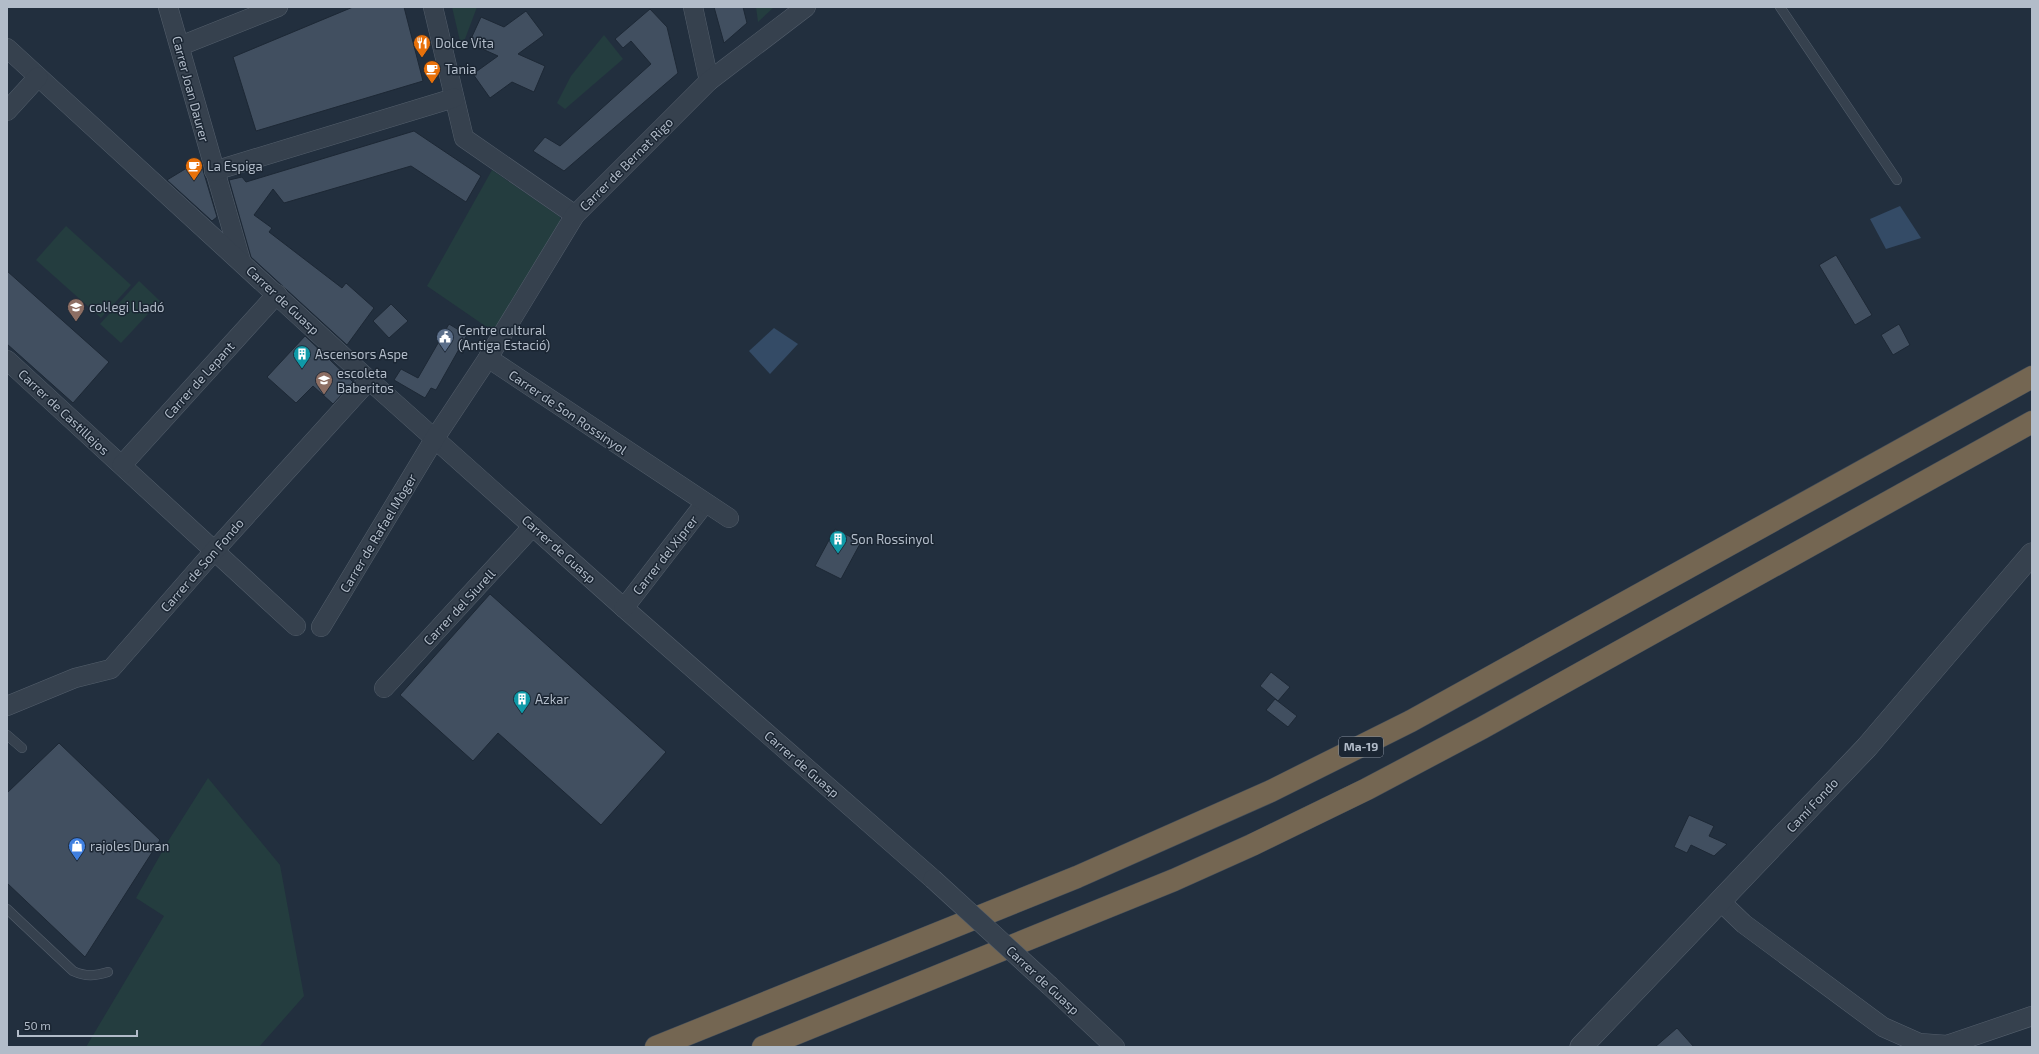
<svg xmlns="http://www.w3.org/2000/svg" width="2039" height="1054" viewBox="0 0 2039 1054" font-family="'Exo 2',sans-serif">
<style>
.green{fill:#243d3f}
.water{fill:#344b66}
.building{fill:#414f60;stroke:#1d2835}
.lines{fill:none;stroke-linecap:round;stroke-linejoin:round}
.service-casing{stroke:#545f6c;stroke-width:10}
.minor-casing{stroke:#545f6c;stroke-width:20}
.tertiary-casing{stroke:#545f6c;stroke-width:23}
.motorway-casing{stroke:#414c59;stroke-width:23}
.service{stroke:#36414e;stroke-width:9}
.minor{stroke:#36414e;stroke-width:19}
.tertiary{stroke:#36414e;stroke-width:22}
.motorway{stroke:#746652;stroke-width:22}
.minor-bridge-casing{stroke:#545f6c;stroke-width:20;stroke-linecap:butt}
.minor-bridge{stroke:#36414e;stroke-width:19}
.labels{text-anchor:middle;stroke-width:3;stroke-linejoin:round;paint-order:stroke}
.shield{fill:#1b2633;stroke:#858f9c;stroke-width:1}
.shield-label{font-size:12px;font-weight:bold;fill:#b2bcc9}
.poi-label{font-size:13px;fill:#b2bcc9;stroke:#1b2633;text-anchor:start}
.street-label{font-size:13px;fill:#b2bcc9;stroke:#1b2633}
</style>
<rect width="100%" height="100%" fill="#222f3e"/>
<g class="green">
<polygon points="452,7 477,7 465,39 460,41"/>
<polygon points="756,7 774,7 758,22"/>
<polygon points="604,35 623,59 565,109 557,103 571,76"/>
<polygon points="492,170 560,217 560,225 494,332 427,286"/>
<polygon points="66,226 131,285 101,318 36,260"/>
<polygon points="139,281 160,301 121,343 100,324"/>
<polygon points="208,778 280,865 304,996 259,1047 86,1047 164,916 136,898 167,843"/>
</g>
<g class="water">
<polygon points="1900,206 1921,238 1886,249 1870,219"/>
<polygon points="774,328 798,344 770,374 749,351"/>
</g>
<g class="building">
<polygon points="353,7 404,7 423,81 256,131 233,57"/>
<polygon points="714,7 743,7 747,23 724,43"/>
<polygon points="650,9 667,27 678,73 564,171 533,151 545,137 560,146 651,64 631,41 623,48 615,39"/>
<polygon points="526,11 544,35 518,54 545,66 534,92 512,82 490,98 473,74 498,56 469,43 481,17 504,27"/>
<polygon points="414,131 481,176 466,202 411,166 284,203 273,189 254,215 272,228 269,232 342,288 346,283 374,308 347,345 251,257 229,180 242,177 246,182"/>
<polygon points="200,160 217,217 212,221 167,180"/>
<polygon points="1836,255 1872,315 1855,325 1819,265"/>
<polygon points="7,271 109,362 73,403 7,344"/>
<polygon points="391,304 408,321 389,338 373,321"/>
<polygon points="449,324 467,335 436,390 431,388 425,398 394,380 401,369 418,378"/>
<polygon points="1899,324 1910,345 1893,355 1881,335"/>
<polygon points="305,336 353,382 333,404 313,386 296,403 267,377"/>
<polygon points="835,529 861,542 841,579 815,566"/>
<polygon points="490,594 666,752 601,825 498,733 473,761 400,695"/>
<polygon points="1271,672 1290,687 1278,701 1260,686"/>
<polygon points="1275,699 1297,716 1288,727 1266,710"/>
<polygon points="59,743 160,840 85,957 7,883 7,793"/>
<polygon points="1689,815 1714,826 1709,836 1727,844 1714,856 1691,845 1687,853 1674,847"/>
<polygon points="1677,1028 1694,1047 1655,1047"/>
</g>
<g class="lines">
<g class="service-casing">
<g id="service">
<polyline points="1780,7 1897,180"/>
<polyline points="7,735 22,748"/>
<path d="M7,909L73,971C86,977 95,976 108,972"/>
</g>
</g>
<g class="minor-casing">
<g id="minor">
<polyline points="168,7 241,261"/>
<polyline points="433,7 464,138 575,215"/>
<polyline points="693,7 709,81"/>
<polyline points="180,46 278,7"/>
<polyline points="7,48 369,380 624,608 933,879"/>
<polyline points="7,111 38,77"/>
<polyline points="214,171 454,98"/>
<polyline points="488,358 575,215 709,81 806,7"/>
<polyline points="7,360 296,626"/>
<polyline points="122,465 277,294"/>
<polyline points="624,608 705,503"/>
<polyline points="321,627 435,438 488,358 729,518"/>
<polyline points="384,688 533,526"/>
<polyline points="7,706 75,678 111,669 215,550 369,380"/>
<polyline points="1721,902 1744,924 1883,1027 1919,1043 1947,1045 2032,1016"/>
<polyline points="1050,986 1115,1047"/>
</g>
</g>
<g class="tertiary-casing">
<polyline id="tertiary" points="1581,1047 1867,747 2032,554"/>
</g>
<g class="motorway-casing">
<g id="motorway">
<polyline points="656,1047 1077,877 1271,791 1411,721 2032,377"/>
<polyline points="763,1047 1174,880 1252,845 1367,789 1482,728 2032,422"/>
</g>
</g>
<use href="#service" class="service"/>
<use href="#minor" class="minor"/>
<use href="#tertiary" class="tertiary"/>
<use href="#motorway" class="motorway"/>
<g class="minor-bridge-casing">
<polyline id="minor-bridge" points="933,879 1050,986"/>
</g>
<use href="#minor-bridge" class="minor-bridge"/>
</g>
<defs>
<g id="restaurant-pin" transform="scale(0.9)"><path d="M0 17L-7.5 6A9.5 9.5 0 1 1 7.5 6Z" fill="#e8710a" stroke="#1b2633"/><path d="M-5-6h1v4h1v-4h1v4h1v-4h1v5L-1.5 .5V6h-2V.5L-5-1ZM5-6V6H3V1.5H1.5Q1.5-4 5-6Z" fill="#fff"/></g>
<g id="cafe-pin" transform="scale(0.9)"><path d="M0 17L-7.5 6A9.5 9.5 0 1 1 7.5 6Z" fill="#e8710a" stroke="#1b2633"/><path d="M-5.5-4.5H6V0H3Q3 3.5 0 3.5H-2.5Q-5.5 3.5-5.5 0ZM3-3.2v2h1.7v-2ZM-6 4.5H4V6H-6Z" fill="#fff"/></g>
<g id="school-pin" transform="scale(0.9)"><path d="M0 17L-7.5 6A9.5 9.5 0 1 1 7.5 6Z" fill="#8d6e63" stroke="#1b2633"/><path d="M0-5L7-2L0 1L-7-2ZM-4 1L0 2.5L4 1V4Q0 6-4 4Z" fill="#fff"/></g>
<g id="civic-pin" transform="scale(0.9)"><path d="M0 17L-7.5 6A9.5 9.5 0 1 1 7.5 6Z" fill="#5c6f8a" stroke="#1b2633"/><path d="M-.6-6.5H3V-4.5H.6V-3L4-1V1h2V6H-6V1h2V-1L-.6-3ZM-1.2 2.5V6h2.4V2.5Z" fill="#fff"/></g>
<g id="building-pin" transform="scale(0.9)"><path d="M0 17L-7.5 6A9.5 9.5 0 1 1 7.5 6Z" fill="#0f9aa8" stroke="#1b2633"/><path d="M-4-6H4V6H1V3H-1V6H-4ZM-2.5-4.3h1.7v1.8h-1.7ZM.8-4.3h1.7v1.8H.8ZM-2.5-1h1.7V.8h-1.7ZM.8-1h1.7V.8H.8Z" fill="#fff"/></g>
<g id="shop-pin" transform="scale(0.9)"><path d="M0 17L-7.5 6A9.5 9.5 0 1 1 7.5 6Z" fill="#3f7fe0" stroke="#1b2633"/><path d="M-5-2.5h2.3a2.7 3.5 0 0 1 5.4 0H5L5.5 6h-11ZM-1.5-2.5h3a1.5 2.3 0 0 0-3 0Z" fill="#fff"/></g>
</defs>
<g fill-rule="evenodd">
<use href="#restaurant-pin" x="422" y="43"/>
<use href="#cafe-pin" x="432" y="69"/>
<use href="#cafe-pin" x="194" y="166"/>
<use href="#school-pin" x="76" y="307"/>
<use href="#civic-pin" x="445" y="337"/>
<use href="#building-pin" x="302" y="354"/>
<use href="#school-pin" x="324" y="380"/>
<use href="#building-pin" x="838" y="539"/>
<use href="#building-pin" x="522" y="699"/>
<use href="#shop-pin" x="77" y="846"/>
</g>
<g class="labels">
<rect class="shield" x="1339" y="737" width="44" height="20" rx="3"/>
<g class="shield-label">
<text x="1361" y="751">Ma-19</text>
</g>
<g class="poi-label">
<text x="435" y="48">Dolce Vita</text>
<text x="445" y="74">Tania</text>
<text x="207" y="171">La Espiga</text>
<text x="89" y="312">col·legi Lladó</text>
<text x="458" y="335">Centre cultural<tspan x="458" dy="15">(Antiga Estació)</tspan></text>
<text x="315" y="359">Ascensors Aspe</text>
<text x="337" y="378">escoleta<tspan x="337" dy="15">Baberitos</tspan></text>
<text x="851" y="544">Son Rossinyol</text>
<text x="535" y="704">Azkar</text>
<text x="90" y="851">rajoles Duran</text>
</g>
<g class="street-label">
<text transform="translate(191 89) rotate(75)" y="5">Carrer Joan Daurer</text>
<text transform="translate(626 164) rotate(-45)" y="5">Carrer de Bernat Rigo</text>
<text transform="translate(283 300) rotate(43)" y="5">Carrer de Guasp</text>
<text transform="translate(199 380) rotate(-48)" y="5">Carrer de Lepant</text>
<text transform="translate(64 412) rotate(43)" y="5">Carrer de Castillejos</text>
<text transform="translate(568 412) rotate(34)" y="5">Carrer de Son Rossinyol</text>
<text transform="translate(378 533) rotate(-59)" y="5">Carrer de Rafael Mòger</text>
<text transform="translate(559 549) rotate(42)" y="5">Carrer de Guasp</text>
<text transform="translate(665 555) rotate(-52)" y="5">Carrer del Xiprer</text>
<text transform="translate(202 565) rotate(-49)" y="5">Carrer de Son Fondo</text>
<text transform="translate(459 607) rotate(-47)" y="5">Carrer del Siurell</text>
<text transform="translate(802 764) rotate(41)" y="5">Carrer de Guasp</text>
<text transform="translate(1812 805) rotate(-47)" y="5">Camí Fondo</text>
<text transform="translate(1043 980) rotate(43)" y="5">Carrer de Guasp</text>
</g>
</g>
<rect width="2039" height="1054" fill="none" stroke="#b2bcc9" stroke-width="16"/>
<path d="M18 1030v6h119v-6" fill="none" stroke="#b2bcc9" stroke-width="2"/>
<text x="24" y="1030" font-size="12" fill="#b2bcc9" stroke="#1b2633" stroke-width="3" paint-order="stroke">50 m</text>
</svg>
